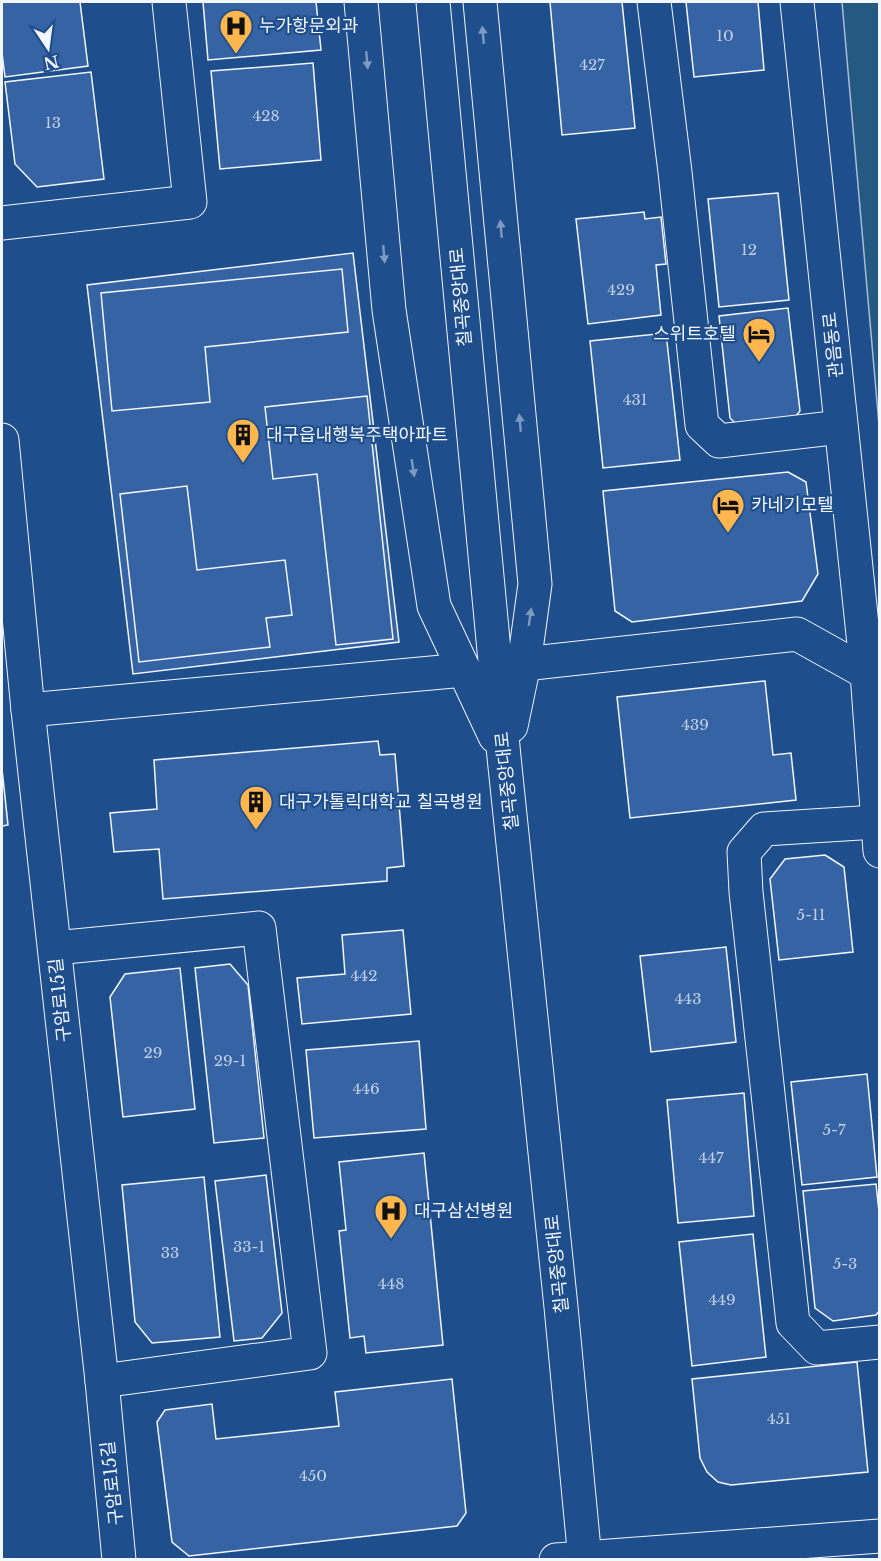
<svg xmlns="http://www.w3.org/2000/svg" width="881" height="1561" viewBox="0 0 881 1561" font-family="'Libre Baskerville','Noto Sans KR',serif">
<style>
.green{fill:#245a82;stroke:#a8bbd7;stroke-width:1.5}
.building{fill:#3563a3;stroke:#f2f6ff;stroke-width:1.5}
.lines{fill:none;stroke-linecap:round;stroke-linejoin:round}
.street-casing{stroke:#f2f6ff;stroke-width:35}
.primary-casing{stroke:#f2f6ff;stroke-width:35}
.street{stroke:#1f4e8c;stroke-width:33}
.primary{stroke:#1f4e8c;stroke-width:33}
.oneway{fill:#7e9ac0}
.labels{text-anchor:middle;stroke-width:4.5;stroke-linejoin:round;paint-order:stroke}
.number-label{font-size:15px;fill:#c3d1e8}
.poi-label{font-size:18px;fill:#f2f6ff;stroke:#1f4e8c;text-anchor:start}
.street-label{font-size:18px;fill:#f2f6ff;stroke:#1f4e8c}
</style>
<rect width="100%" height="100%" fill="#1f4e8c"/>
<polygon class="green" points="842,2 879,2 879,425"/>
<g class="building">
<polygon points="2,2 80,2 88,66 5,77 2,53"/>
<polygon points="203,2 316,2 321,50 208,60"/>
<polygon points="550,2 622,2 635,128 562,135"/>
<polygon points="686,2 758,2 764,70 694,77"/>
<polygon points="313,63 321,160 220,169 211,71"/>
<polygon points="91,72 104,179 37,187 15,164 5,82"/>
<polygon points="778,193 789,300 719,307 708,199"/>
<polygon points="644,212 645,219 661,217 666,264 656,265 661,315 588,324 576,219"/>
<polygon points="353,253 399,642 133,674 87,285"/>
<polygon points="342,269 348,332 205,347 210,402 112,411 101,293"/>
<polygon points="788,308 800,411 790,423 741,429 730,418 719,316"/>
<polygon points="666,333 680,460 603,468 590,341"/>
<polygon points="367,396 393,639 336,645 317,474 273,479 265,407"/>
<polygon points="788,472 806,482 818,574 802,601 632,622 615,611 603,491"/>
<polygon points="187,486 197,570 285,560 292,615 266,618 270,647 139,662 120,494"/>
<polygon points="765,681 773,755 791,753 796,800 630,818 617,697"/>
<polygon points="378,741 380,755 395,754 404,866 387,868 387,881 163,899 159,849 114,852 110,813 157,809 154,760"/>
<polygon points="2,769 8,825 2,826"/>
<polygon points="825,855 844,867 853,952 779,960 770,879 785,859"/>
<polygon points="403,930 411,1014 302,1024 297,978 345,974 342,935"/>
<polygon points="726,947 736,1042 651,1052 640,956"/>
<polygon points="230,964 248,985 264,1138 214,1143 195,968"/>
<polygon points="180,968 195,1109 123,1117 110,997 125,974"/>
<polygon points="419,1041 426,1129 314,1138 306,1050"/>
<polygon points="867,1074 877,1177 802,1185 791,1082"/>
<polygon points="744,1093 754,1216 678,1223 667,1100"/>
<polygon points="424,1153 443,1345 366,1353 364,1336 350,1338 339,1231 346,1230 339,1162"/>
<polygon points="266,1175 282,1313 262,1338 234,1341 215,1181"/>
<polygon points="204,1177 220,1337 152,1343 135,1322 122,1185"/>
<polygon points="876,1184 880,1221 880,1310 876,1315 833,1321 815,1308 803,1191"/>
<polygon points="753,1234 766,1357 692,1366 679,1242"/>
<polygon points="857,1362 868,1472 731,1485 718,1482 707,1472 700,1458 692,1379"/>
<polygon points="452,1379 466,1513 457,1526 189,1556 172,1542 157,1422 165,1410 212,1404 216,1439 339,1426 335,1392"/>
</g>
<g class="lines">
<g class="street-casing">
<g id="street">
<polyline points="654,2 675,172 702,425 719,441 841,427"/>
<polyline points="797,2 867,673 880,681"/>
<polyline points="2,223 190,202 169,2"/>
<polyline points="2,440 28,710 102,1381 119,1560"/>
<polyline points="524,664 797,634 867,673 880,851"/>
<polyline points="28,710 464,670"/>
<polyline points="876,822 764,829 744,852 746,892 793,1323 817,1348 880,1342"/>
<polyline points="55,948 259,928 310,1353 102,1381"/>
<polyline points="556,1560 880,1536"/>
</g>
</g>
<g class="primary-casing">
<g id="primary">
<polyline points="361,2 389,310 434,606 495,736"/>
<polyline points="433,2 504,757 561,1307 585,1560"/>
<polyline points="480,2 535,584 524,664 511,726"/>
</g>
</g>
<use href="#street" class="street"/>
<use href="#primary" class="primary"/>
</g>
<defs><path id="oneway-solid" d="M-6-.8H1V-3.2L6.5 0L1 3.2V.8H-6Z" transform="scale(1.5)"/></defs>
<g class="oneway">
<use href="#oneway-solid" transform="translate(483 35) rotate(-95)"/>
<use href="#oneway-solid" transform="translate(367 60) rotate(85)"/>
<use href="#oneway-solid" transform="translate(501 229) rotate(-95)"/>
<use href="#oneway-solid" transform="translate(384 254) rotate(85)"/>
<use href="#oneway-solid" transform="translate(520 423) rotate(-95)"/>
<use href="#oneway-solid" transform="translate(413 468) rotate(81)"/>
<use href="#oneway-solid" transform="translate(530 617) rotate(-82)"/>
</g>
<defs>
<g id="hospital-pin" transform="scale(1.725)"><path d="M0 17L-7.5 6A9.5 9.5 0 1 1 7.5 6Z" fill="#ffb74d" stroke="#1f4e8c"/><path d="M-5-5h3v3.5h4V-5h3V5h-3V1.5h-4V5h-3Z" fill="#111"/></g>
<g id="hotel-pin" transform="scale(1.725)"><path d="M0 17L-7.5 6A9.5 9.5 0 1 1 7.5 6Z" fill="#ffb74d" stroke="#1f4e8c"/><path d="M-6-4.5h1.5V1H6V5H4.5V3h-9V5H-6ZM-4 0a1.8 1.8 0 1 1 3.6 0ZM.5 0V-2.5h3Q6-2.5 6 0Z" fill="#111"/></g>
<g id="building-pin" transform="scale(1.725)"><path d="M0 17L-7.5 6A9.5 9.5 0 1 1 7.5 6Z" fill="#ffb74d" stroke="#1f4e8c"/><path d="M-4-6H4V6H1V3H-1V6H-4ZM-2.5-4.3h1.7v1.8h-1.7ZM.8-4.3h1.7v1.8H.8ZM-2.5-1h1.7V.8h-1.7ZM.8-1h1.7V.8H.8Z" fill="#111"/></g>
</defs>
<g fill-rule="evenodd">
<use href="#hospital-pin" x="236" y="26"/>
<use href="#hotel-pin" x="759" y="334"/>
<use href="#building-pin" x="243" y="435"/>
<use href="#hotel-pin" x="728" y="505"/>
<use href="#building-pin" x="256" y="802"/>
<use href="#hospital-pin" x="391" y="1211"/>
</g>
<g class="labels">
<g class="number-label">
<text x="725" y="41">10</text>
<text x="592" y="70">427</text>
<text x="266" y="121">428</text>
<text x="53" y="128">13</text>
<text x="749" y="255">12</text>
<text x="621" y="295">429</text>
<text x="635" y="405">431</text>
<text x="695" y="730">439</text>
<text x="811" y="920">5-11</text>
<text x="364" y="981">442</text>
<text x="688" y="1004">443</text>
<text x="153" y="1058">29</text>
<text x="230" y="1066">29-1</text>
<text x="366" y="1094">446</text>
<text x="834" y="1135">5-7</text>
<text x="711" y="1163">447</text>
<text x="249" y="1252">33-1</text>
<text x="170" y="1258">33</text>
<text x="845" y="1269">5-3</text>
<text x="391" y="1289">448</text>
<text x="722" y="1305">449</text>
<text x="779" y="1424">451</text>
<text x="313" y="1481">450</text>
</g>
<g class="poi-label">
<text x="259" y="32">누가항문외과</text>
<text x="736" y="340" text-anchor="end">스위트호텔</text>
<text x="266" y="441">대구읍내행복주택아파트</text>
<text x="751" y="511">카네기모텔</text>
<text x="279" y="808">대구가톨릭대학교 칠곡병원</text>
<text x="414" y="1217">대구삼선병원</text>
</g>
<g class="street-label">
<text transform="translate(461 297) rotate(-95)" y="6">칠곡중앙대로</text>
<text transform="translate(833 345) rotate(-96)" y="6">관음동로</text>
<text transform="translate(507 781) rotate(-96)" y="6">칠곡중앙대로</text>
<text transform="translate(60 1000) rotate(-96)" y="6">구암로15길</text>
<text transform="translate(557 1264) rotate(-96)" y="6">칠곡중앙대로</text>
<text transform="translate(112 1483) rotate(-96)" y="6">구암로15길</text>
</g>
</g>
<rect width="881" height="1561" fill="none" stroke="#f2f6ff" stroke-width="6"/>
<g transform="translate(48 48) rotate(167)" stroke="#1f4e8c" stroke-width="4.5" paint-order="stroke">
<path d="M0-4.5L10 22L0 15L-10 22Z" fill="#f2f6ff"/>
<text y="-9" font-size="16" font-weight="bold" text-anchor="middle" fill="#f2f6ff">N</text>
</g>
</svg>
